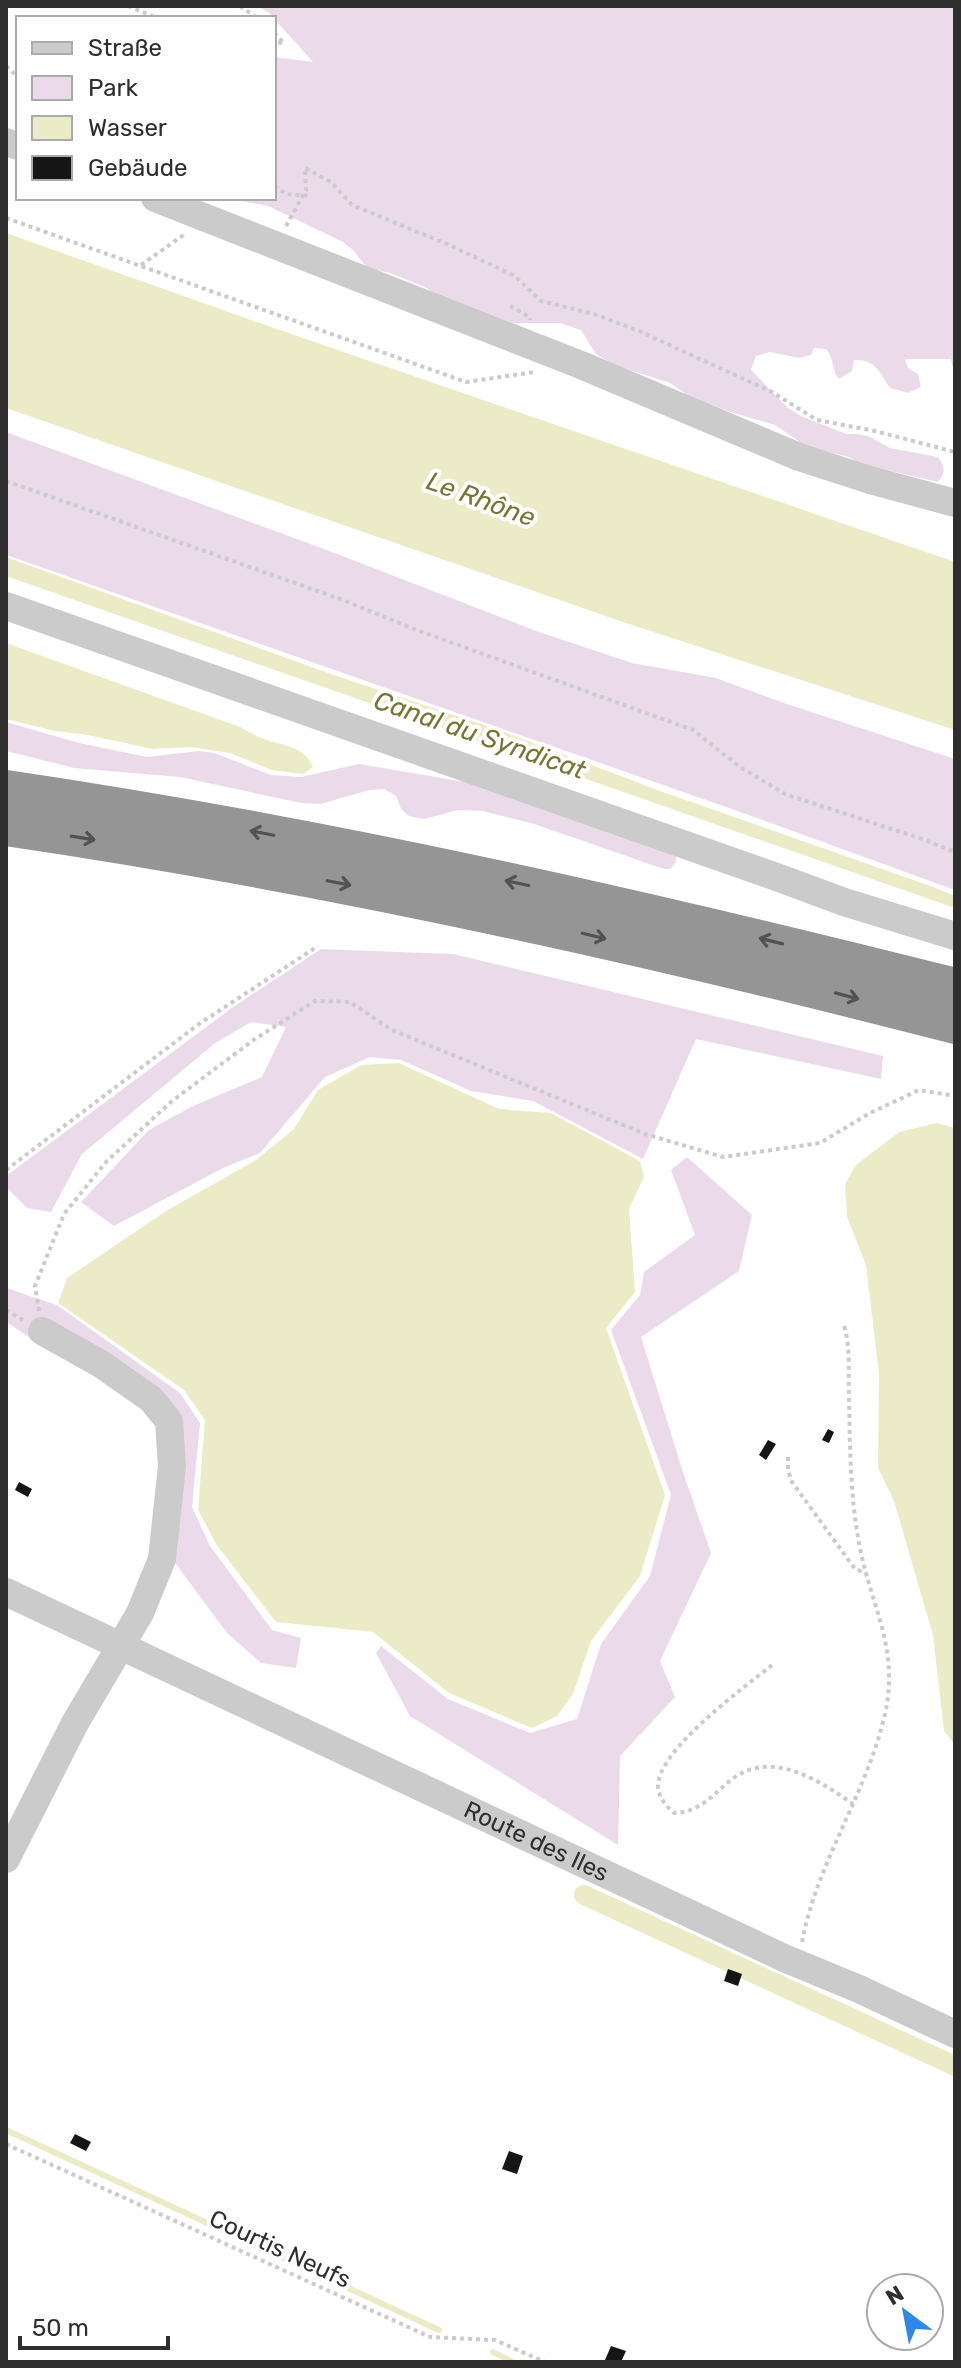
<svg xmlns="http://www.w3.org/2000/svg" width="961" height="2368" viewBox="0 0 961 2368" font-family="Rubik,sans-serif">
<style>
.green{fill:#ebdbea}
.water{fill:#ebebc7}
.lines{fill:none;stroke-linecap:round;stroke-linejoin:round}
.stream{stroke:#ebebc7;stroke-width:6}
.canal{stroke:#ebebc7;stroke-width:20}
.building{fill:#151515}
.path{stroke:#cbcbcb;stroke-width:4;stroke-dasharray:4 4;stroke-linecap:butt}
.minor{stroke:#cbcbcb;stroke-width:28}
.highway{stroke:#959595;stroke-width:40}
.oneway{stroke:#525252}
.labels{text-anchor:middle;stroke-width:8;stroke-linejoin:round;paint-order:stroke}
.street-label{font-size:24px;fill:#2e2e2e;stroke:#fff}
.water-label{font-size:26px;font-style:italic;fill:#777533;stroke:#fff}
</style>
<rect width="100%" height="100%" fill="#fff"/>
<g class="green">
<path d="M258,6H955V377L951,359H905L908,368L918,374L921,387L908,393L890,388C879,372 876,359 854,360L852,371L839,379C831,370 835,359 826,349L814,348L811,355L799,358L770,352L756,356L751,370L788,408L801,416L846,434H858L868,436L890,448L938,457C946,467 945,473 938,482L861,464L849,457L807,447L775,425L727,411L689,396L670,383L614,365L596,354L581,330L560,323H512L435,294L425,287L390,273L367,268L354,251L343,242L268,206L226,198H274V57L313,62L269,13Z"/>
<polygon points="6,432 332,552 539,632 632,663 716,678 784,703 955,759 955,890 746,814 6,555"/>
<path d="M6,722L79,743L147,757L199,751L214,753L271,775L301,777L359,764L483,785L674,852C678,859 676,864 670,869H664L534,824L483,811L458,810L424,819L409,816L401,809L396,796L384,789L369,790L321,804L301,803L180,777L74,768L6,751Z"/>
<polygon points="321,949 453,954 883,1056 881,1079 696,1039 643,1159 533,1101 471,1091 401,1060 370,1057 325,1077 260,1153 223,1168 114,1226 81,1202 149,1130 193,1106 262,1077 286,1027 251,1022 214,1044 82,1154 51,1212 27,1208 6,1187 6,1176 233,1007"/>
<polygon points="687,1157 752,1215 739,1271 641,1337 682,1469 711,1553 660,1661 675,1697 620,1756 618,1845 410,1716 376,1653 381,1646 448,1699 530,1733 577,1719 601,1644 650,1576 671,1495 611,1330 640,1295 644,1272 695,1235 671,1170"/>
<polygon points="6,1288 57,1305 180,1393 200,1423 192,1507 210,1546 272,1630 301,1638 296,1668 261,1663 227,1633 170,1556 174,1416 55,1354 6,1322"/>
</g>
<g class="water">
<polygon points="6,233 268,326 955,562 955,730 626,623 6,408"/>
<polygon points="6,557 331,674 499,730 663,792 936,888 955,896 955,908 6,576"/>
<path d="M6,643L240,727C248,731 255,736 264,739C283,746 305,746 313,767L303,774L272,770L230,753L190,747L153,749L88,735L55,731L6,719Z"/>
<polygon points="399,1063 499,1109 551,1113 640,1161 644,1177 629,1209 635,1292 606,1328 665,1495 640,1576 591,1641 573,1694 557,1716 532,1728 449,1693 373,1632 276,1622 216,1544 198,1510 205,1420 184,1390 58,1303 67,1278 166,1211 256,1160 294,1129 318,1090 361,1065"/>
<polygon points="937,1123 955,1128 955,1745 944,1731 933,1635 894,1501 878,1468 879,1374 866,1265 847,1217 845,1184 856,1165 899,1132"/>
</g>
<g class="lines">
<g class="stream">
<polyline points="6,2130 439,2330"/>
<polyline points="493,2352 513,2362"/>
</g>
<polyline class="canal" points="584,1895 955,2066"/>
</g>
<g class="building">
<polygon points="828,1429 834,1432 829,1443 822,1440"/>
<polygon points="768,1440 776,1444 766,1460 759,1455"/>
<polygon points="19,1482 32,1489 28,1497 15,1490"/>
<polygon points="728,1969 742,1974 738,1986 724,1981"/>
<polygon points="75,2134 91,2142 86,2151 70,2143"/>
<polygon points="509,2151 523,2156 517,2174 502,2169"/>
<polygon points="611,2346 626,2351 621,2362 605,2360"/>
</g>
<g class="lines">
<g class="path">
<polyline points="128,6 157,18"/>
<polyline points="240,6 257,18"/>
<polyline points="274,33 284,43 274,42"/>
<polyline points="6,66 18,77"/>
<polyline points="274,186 286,194 310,196"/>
<polyline points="6,218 466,382 535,372"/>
<polyline points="286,226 306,190 305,168 331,182 352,205 447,244 515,276 541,301 594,314 639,331 772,392 817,420 875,431 955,452"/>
<polyline points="141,265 185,234"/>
<polyline points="510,306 530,317 530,320"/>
<polyline points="6,481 343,600 414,629 693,730 740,767 785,794 922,839 955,852"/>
<polyline points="6,1170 199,1024 318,946"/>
<polyline points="6,1310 23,1320"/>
<polyline points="39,1311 35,1286 64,1214 106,1162 172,1101 255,1039 315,1001 350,1002 392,1030 645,1134 723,1157 820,1143 870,1113 919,1090 955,1096"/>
<polyline points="788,1457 788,1470 792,1482 855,1569 866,1573"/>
<path d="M772,1665C745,1687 657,1750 658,1787C659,1798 666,1806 674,1813C701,1812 713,1794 732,1779C772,1749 820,1781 853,1804"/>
<path d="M802,1942C817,1862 867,1793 885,1714C900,1647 870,1605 859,1543C850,1495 850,1446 849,1397C848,1373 851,1349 844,1325"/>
<polyline points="6,2144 430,2337 495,2340 545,2362"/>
</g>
<g class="minor">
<polyline points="6,142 18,146"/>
<polyline points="155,198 581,365 799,457 870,480 955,503"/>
<polyline points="6,606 782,879 844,902 955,936"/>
<path id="s1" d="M6,1592L784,1958L859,1989L955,2034"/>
<polyline points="6,1859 75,1723 140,1613 162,1559 172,1466 169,1421 151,1399 101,1364 42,1331"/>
</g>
<g class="highway">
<path d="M6,790C326,837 641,909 955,988"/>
<path d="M6,826C326,873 642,943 955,1024"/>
</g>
</g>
<defs><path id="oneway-shaft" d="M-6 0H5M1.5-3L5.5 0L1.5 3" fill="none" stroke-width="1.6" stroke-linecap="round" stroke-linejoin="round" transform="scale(2)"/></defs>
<g class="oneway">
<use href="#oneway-shaft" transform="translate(262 833) rotate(-169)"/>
<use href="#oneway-shaft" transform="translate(83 838) rotate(9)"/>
<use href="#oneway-shaft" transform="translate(339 883) rotate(11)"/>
<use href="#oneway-shaft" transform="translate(517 883) rotate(-168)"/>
<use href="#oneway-shaft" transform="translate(594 936) rotate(13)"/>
<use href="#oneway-shaft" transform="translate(771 941) rotate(-166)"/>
<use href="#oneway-shaft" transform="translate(847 996) rotate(15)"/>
</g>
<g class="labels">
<g class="street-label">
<text dy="8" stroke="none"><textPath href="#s1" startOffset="586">Route des Iles</textPath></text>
<text transform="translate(280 2249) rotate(25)" y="8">Courtis Neufs</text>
</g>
<g class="water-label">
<text transform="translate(481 499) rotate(20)" y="9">Le Rhône</text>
<text transform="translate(480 735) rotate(19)" y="9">Canal du Syndicat</text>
</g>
</g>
<rect width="961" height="2368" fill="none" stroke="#2e2e2e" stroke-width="16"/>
<rect x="16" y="16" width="260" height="184" fill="#ffffff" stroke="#ababab" stroke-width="2"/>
<rect x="32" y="42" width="40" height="12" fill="#cbcbcb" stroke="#ababab" stroke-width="2"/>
<text x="88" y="56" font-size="24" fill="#2e2e2e">Straße</text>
<rect x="32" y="76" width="40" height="24" fill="#ebdbea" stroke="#ababab" stroke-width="2"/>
<text x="88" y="96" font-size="24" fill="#2e2e2e">Park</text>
<rect x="32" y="116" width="40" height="24" fill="#ebebc7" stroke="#ababab" stroke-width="2"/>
<text x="88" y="136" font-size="24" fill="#2e2e2e">Wasser</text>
<rect x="32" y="156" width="40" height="24" fill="#151515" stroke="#ababab" stroke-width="2"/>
<text x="88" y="176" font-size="24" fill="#2e2e2e">Gebäude</text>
<g transform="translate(905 2312) rotate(328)"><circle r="38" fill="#ffffff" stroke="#ababab" stroke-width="2"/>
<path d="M0-6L14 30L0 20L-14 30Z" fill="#2f87e6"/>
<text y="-12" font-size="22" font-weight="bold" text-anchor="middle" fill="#2e2e2e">N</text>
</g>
<path d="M20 2336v12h148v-12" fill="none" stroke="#2e2e2e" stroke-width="4"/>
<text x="32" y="2336" font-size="24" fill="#2e2e2e" stroke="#ffffff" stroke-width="6" paint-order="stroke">50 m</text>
</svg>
